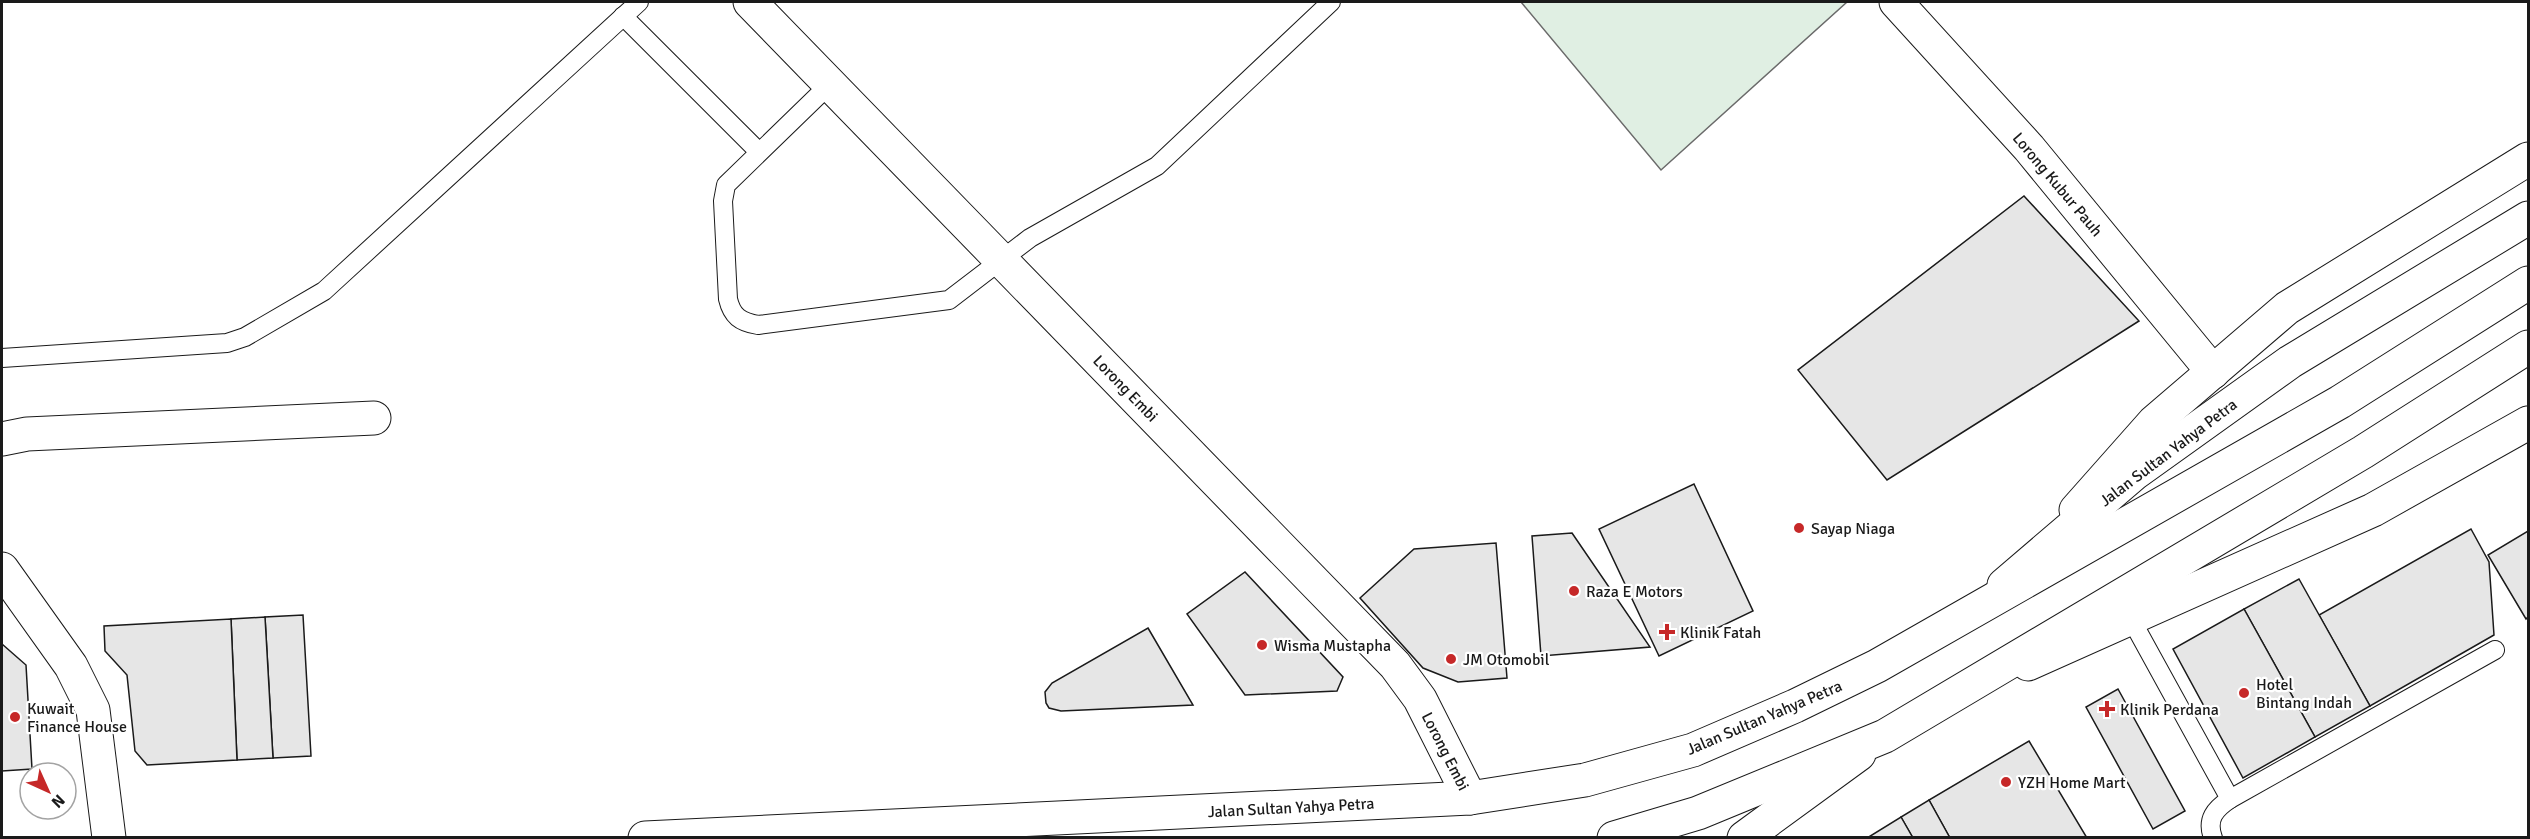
<svg xmlns="http://www.w3.org/2000/svg" width="2530" height="839" viewBox="0 0 2530 839" font-family="Signika,sans-serif">
<style>
.green{fill:#e0efe3;stroke:#6a6a6a;stroke-width:1.5}
.building{fill:#e6e6e6;stroke:#1a1a1a;stroke-width:1.5}
.lines{fill:none;stroke-linecap:round;stroke-linejoin:round}
.service-casing{stroke:#1a1a1a;stroke-width:20}
.minor-casing{stroke:#1a1a1a;stroke-width:35}
.secondary-casing{stroke:#1a1a1a;stroke-width:35}
.trunk-casing{stroke:#1a1a1a;stroke-width:35}
.service{stroke:#fff;stroke-width:18}
.minor{stroke:#fff;stroke-width:33}
.secondary{stroke:#fff;stroke-width:33}
.trunk{stroke:#fff;stroke-width:33}
.poi-dot{fill:#c62828;stroke:#fff;stroke-width:2}
.labels{text-anchor:middle;stroke-width:4.5;stroke-linejoin:round;paint-order:stroke}
.street-label{font-size:16px;fill:#1a1a1a;stroke:#fff}
.poi-label{font-size:16px;fill:#1a1a1a;stroke:#fff;text-anchor:start}
</style>
<rect width="100%" height="100%" fill="#fff"/>
<polygon class="green" points="1521,2 1847,2 1661,170"/>
<g class="building">
<polygon points="2024,196 2139,321 1887,480 1798,370"/>
<polygon points="1694,484 1753,611 1659,656 1599,529"/>
<polygon points="2471,529 2489,562 2494,635 2370,706 2319,615"/>
<polygon points="2528,531 2528,617 2526,619 2488,555"/>
<polygon points="1572,533 1650,647 1541,656 1532,536"/>
<polygon points="1496,543 1507,678 1458,682 1423,668 1360,598 1414,549"/>
<polygon points="1245,572 1343,677 1337,691 1245,695 1187,614"/>
<polygon points="2299,579 2370,706 2315,737 2244,609"/>
<polygon points="2244,609 2315,737 2243,778 2173,649"/>
<polygon points="303,615 311,756 273,758 265,617"/>
<polygon points="265,617 273,758 237,760 231,619"/>
<polygon points="231,619 237,760 147,765 135,751 127,675 105,651 104,626"/>
<polygon points="1148,628 1193,705 1061,711 1049,708 1046,703 1045,692 1052,683"/>
<polygon points="2,644 26,665 32,769 2,771"/>
<polygon points="2118,689 2185,811 2153,829 2086,707"/>
<polygon points="2029,741 2087,838 1950,838 1929,800"/>
<polygon points="1929,800 1950,838 1913,838 1901,817"/>
<polygon points="1901,817 1913,838 1867,838"/>
</g>
<g class="lines">
<g class="service-casing">
<g id="service">
<polyline points="623,16 759,152"/>
<path d="M830,84L726,185L723,201L728,299C732,316 740,322 758,325L949,300L1030,238L1157,166L1331,2"/>
<polyline points="2,358 227,343 245,337 324,291 639,2"/>
<path d="M2131,619L2230,799C2215,809 2206,819 2213,838"/>
<polyline points="2230,799 2495,650"/>
</g>
</g>
<g class="minor-casing">
<g id="minor">
<polyline points="750,2 1395,665 1420,699 1470,798"/>
<polyline points="1896,2 2029,148 2213,372"/>
<polyline points="2,439 27,434 374,418"/>
<polyline points="2076,510 2154,422 2287,308 2528,159"/>
<polyline points="2,569 71,666 93,710 109,838"/>
</g>
</g>
<g class="secondary-casing">
<g id="secondary">
<polyline points="2004,585 2135,473 2290,362 2528,218"/>
<polyline points="2028,664 2373,510 2528,423"/>
<polyline points="1744,838 1859,754"/>
</g>
</g>
<g class="trunk-casing">
<g id="trunk">
<polyline points="645,838 1470,798 1585,780 1693,750 1795,706 1877,666 2340,402 2528,283"/>
<polyline points="1614,838 1698,813 1885,736 2363,452 2528,347"/>
</g>
</g>
<use href="#service" class="service"/>
<use href="#minor" class="minor"/>
<use href="#secondary" class="secondary"/>
<use href="#trunk" class="trunk"/>
</g>
<g class="poi-dot">
<circle cx="1799" cy="528" r="6"/>
<circle cx="1574" cy="591" r="6"/>
<path d="M1664 623h6v6h6v6h-6v6h-6v-6h-6v-6h6z"/>
<circle cx="1262" cy="645" r="6"/>
<circle cx="1451" cy="659" r="6"/>
<circle cx="2244" cy="693" r="6"/>
<path d="M2104 700h6v6h6v6h-6v6h-6v-6h-6v-6h6z"/>
<circle cx="15" cy="717" r="6"/>
<circle cx="2006" cy="782" r="6"/>
</g>
<g class="labels">
<g class="street-label">
<text transform="translate(2058 184) rotate(50)" y="6">Lorong Kubur Pauh</text>
<text transform="translate(1126 388) rotate(46)" y="6">Lorong Embi</text>
<text transform="translate(2168 452) rotate(-37)" y="6">Jalan Sultan Yahya Petra</text>
<text transform="translate(1764 717) rotate(-23)" y="6">Jalan Sultan Yahya Petra</text>
<text transform="translate(1446 751) rotate(63)" y="6">Lorong Embi</text>
<text transform="translate(1291 807) rotate(-3)" y="6">Jalan Sultan Yahya Petra</text>
</g>
<g class="poi-label">
<text x="1811" y="534">Sayap Niaga</text>
<text x="1586" y="597">Raza E Motors</text>
<text x="1680" y="638">Klinik Fatah</text>
<text x="1274" y="651">Wisma Mustapha</text>
<text x="1463" y="665">JM Otomobil</text>
<text x="2256" y="690">Hotel<tspan x="2256" dy="18">Bintang Indah</tspan></text>
<text x="27" y="714">Kuwait<tspan x="27" dy="18">Finance House</tspan></text>
<text x="2120" y="715">Klinik Perdana</text>
<text x="2018" y="788">YZH Home Mart</text>
</g>
</g>
<rect width="2530" height="839" fill="none" stroke="#1a1a1a" stroke-width="6"/>
<g transform="translate(48 791) rotate(135)"><circle r="28" fill="#ffffff" stroke="#a3a3a3" stroke-width="1.5"/>
<path d="M0-4.5L10 22L0 15L-10 22Z" fill="#c62828"/>
<text y="-9" font-size="16" font-weight="bold" text-anchor="middle" fill="#1a1a1a">N</text>
</g>
</svg>
